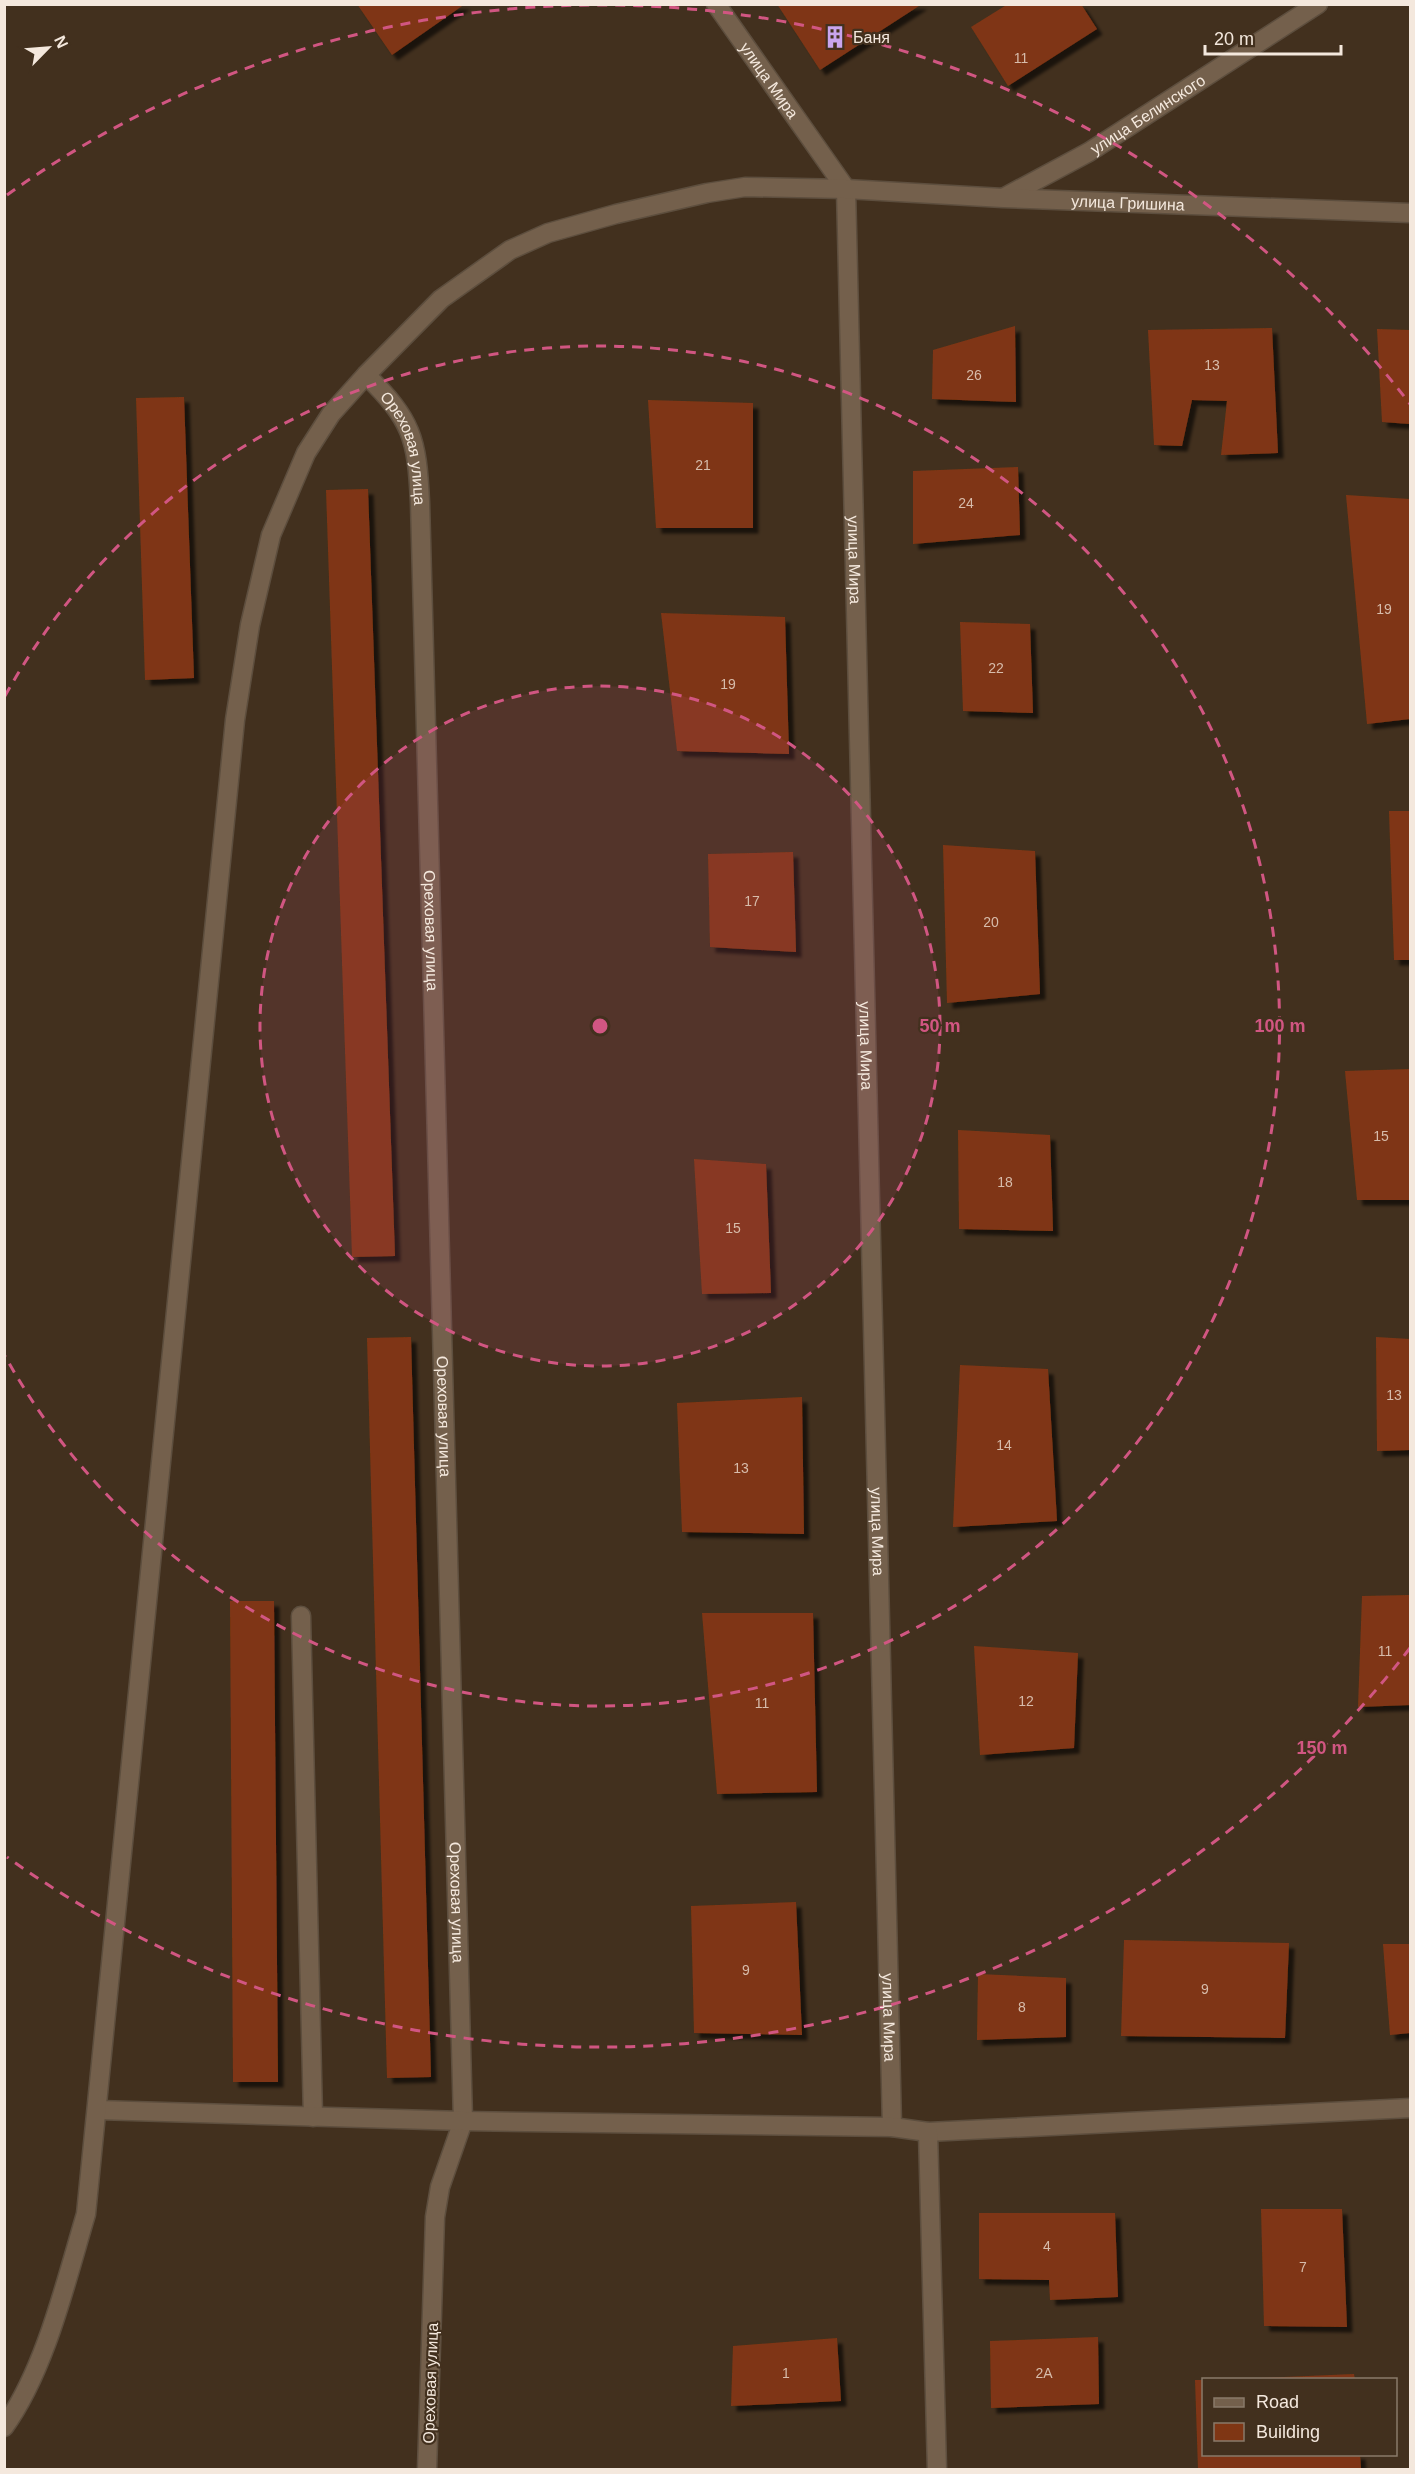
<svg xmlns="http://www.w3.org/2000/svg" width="1415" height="2474" viewBox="0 0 1415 2474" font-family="Helvetica,sans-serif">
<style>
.building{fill:#7f3614;filter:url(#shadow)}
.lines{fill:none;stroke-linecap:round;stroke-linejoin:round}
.minor-casing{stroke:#5d4e3e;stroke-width:21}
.minor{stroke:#74604c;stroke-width:18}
.ring{fill:none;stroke:#d15682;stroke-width:3;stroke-dasharray:10 8}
.labels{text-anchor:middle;stroke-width:4.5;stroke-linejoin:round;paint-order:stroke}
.number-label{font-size:14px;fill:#d7bcab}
.poi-label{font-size:16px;fill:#f4e8dd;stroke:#42301e;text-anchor:start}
.street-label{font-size:16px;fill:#f4e8dd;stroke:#42301e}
.centre{fill:#d15682;stroke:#42301e;stroke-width:3}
.ring-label{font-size:18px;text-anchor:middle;font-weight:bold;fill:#d15682;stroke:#42301e;stroke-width:4.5;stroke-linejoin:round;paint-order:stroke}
</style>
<defs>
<filter id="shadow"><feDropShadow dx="5.5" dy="5.5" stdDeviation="1.5" flood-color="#0009"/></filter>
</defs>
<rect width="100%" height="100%" fill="#42301e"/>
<g class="building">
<polygon points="357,4 465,4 392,55"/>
<polygon points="777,4 922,4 820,70"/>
<polygon points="1008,4 1081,4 1097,29 1008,86 971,27"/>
<polygon points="1015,326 1016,402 932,399 933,350"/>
<polygon points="1272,328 1278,453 1221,455 1227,401 1192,400 1182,446 1154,445 1148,330"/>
<polygon points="1377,329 1410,330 1410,424 1382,422"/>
<polygon points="184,397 194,678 145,680 136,398"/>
<polygon points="648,400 753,403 753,528 656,528"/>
<polygon points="1018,467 1020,535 913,544 913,471"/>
<polygon points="368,489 395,1256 352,1257 326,490"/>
<polygon points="1346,495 1410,499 1410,719 1367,724"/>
<polygon points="661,613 785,617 789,754 677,751"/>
<polygon points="960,622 1030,624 1033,713 963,711"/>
<polygon points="1389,811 1410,811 1410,960 1394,960"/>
<polygon points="943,845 1035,851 1040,994 947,1003"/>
<polygon points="793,852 796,952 710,947 708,854"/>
<polygon points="1410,1069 1410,1200 1357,1200 1345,1071"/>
<polygon points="958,1130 1050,1135 1053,1231 959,1229"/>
<polygon points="694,1159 766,1164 771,1293 702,1294"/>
<polygon points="411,1337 431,2077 387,2078 367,1338"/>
<polygon points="1376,1337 1410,1339 1410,1450 1377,1451"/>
<polygon points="960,1365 1048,1369 1057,1521 953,1527"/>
<polygon points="802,1397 804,1534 682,1532 677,1403"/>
<polygon points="1410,1595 1410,1705 1358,1707 1362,1596"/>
<polygon points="230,1601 274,1601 278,2082 233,2082"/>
<polygon points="702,1613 813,1613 817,1792 717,1794"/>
<polygon points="974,1646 1078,1653 1074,1748 980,1755"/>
<polygon points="796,1902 802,2035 694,2033 691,1906"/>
<polygon points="1124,1940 1289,1943 1285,2038 1121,2036"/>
<polygon points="1383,1944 1410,1944 1410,2033 1390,2035"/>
<polygon points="978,1974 1066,1978 1066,2037 977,2040"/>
<polygon points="1261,2209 1342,2209 1347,2327 1264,2326"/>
<polygon points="979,2213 1115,2213 1118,2297 1050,2300 1049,2280 979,2279"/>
<polygon points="1098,2337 1099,2404 991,2408 990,2341"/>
<polygon points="837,2338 841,2401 731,2406 733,2346"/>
<polygon points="1354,2374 1355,2380 1261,2380 1260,2378"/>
<polygon points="1195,2380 1204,2380 1204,2454 1360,2454 1361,2468 1198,2469"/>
</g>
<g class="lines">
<g class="minor-casing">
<g id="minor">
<path id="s1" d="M716,4L846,189L892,2127"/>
<path id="s2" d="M1005,197L1089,152L1318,4"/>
<path id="s3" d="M366,375C412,420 417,438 420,502L463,2121L440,2187L435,2217L427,2470"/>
<polyline points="301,1616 313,2117"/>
<polyline points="98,2110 463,2121 892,2127 928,2132 1410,2108"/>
<polyline points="928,2132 937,2470"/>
<path id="s4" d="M4,2427C45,2371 66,2281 86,2214L235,720L250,625L271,535L306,453L331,414L366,375L441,299L510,250L548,233L616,214L707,193L745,187L846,189L1003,198L1410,213"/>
</g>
</g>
<use href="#minor" class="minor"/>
</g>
<circle cx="600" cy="1026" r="340" fill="#d15682" fill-opacity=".12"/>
<g class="ring">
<circle cx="600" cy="1026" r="340"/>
<path d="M5 696A680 680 0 1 1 5 1356"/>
<path d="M1410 1648A1021 1021 0 0 1 7 1857M7 195A1021 1021 0 0 1 1410 404"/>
</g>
<defs>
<g id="building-bare" transform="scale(1.8)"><path d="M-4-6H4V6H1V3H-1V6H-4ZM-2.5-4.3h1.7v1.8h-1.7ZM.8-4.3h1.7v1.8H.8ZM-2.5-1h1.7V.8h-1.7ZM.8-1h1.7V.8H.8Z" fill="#c9a5ee" stroke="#42301e" stroke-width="2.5" paint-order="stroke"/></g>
</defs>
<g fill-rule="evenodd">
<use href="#building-bare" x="835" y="37"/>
</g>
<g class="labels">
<g class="number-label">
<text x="1021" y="63">11</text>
<text x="1212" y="370">13</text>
<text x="974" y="380">26</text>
<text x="703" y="470">21</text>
<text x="966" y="508">24</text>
<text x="1384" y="614">19</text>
<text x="996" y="673">22</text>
<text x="728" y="689">19</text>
<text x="752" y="906">17</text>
<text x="991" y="927">20</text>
<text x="1381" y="1141">15</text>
<text x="1005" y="1187">18</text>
<text x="733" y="1233">15</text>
<text x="1394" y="1400">13</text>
<text x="1004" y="1450">14</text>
<text x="741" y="1473">13</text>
<text x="1385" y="1656">11</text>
<text x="1026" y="1706">12</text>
<text x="762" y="1708">11</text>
<text x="746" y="1975">9</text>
<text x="1205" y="1994">9</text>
<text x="1022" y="2012">8</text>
<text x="1047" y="2251">4</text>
<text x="1303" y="2272">7</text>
<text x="786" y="2378">1</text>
<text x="1044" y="2378">2А</text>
</g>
<g class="poi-label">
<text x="853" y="43">Баня</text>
</g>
<g class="street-label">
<text dy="6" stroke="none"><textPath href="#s1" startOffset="93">улица Мира</textPath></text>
<text dy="6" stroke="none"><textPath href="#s2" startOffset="165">улица Белинского</textPath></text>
<text dy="6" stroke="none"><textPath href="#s4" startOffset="2926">улица Гришина</textPath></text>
<text dy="6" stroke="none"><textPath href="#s3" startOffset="86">Ореховая улица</textPath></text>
<text dy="6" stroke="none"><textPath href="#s1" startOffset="597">улица Мира</textPath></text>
<text dy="6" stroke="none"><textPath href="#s3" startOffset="572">Ореховая улица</textPath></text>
<text dy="6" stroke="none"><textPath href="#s1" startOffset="1083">улица Мира</textPath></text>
<text dy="6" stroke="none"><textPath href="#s3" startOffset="1058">Ореховая улица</textPath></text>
<text dy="6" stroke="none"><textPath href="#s1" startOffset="1569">улица Мира</textPath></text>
<text dy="6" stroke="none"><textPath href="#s3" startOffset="1544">Ореховая улица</textPath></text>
<text dy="6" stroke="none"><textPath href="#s1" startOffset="2055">улица Мира</textPath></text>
<text transform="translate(430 2383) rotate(-88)" y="6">Ореховая улица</text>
</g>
</g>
<circle cx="600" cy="1026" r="9" class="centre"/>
<g class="ring-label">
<text x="940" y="1032">50 m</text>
<text x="1280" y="1032">100 m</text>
<text x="1322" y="1754">150 m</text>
</g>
<rect width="1415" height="2474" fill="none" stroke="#f4e8dd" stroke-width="12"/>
<rect x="1202" y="2378" width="195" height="78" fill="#42301e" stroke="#897a6a" stroke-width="1.5"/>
<rect x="1214" y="2398" width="30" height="9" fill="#74604c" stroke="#897a6a" stroke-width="1.5"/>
<text x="1256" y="2408" font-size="18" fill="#f4e8dd">Road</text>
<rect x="1214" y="2423" width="30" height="18" fill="#7f3614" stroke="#897a6a" stroke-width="1.5"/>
<text x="1256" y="2438" font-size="18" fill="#f4e8dd">Building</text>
<g transform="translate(48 48) rotate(65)" stroke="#42301e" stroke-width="4.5" paint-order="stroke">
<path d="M0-4.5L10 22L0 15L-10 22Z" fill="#f4e8dd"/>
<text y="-9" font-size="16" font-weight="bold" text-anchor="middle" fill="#f4e8dd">N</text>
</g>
<path d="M1205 45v9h136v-9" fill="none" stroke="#f4e8dd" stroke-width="3"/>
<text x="1214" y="45" font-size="18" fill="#f4e8dd" stroke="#42301e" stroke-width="4.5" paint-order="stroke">20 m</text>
</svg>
